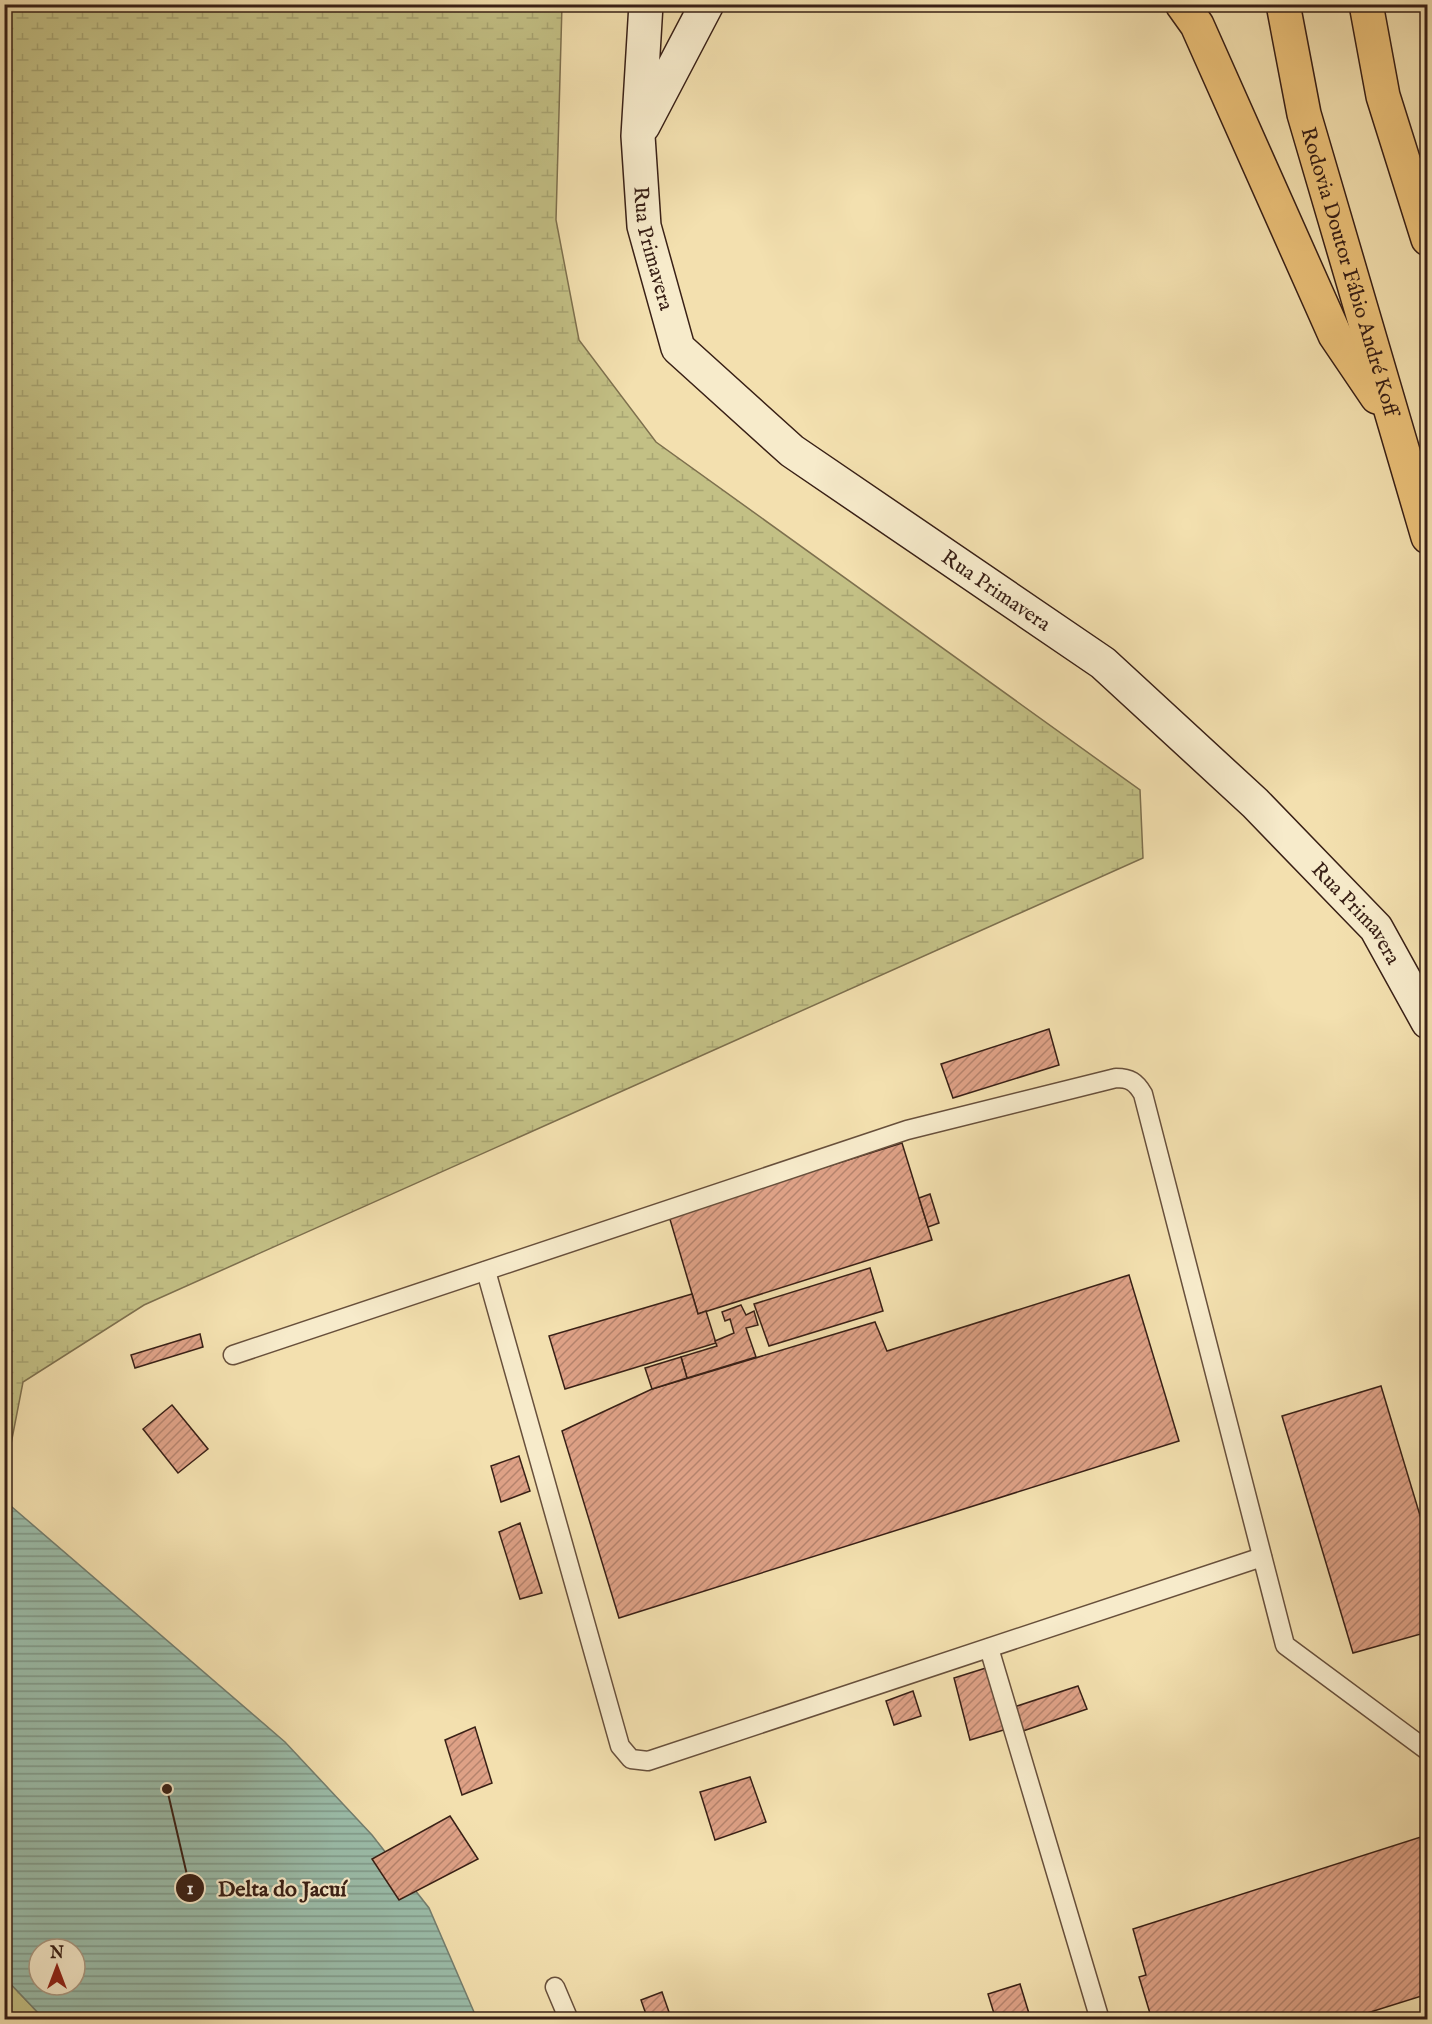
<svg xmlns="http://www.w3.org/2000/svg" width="1432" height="2024" viewBox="0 0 1432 2024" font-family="'IM FELL English',serif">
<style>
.forest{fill:url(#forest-crowns);stroke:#7e704e;stroke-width:1.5}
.wetland{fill:url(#wetland-marsh);stroke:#7e704e;stroke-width:1.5}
.water{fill:url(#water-rules);stroke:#747e6f;stroke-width:1.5;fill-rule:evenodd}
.building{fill:url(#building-hatch);stroke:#392016;stroke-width:1.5}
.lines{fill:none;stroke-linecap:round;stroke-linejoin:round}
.service-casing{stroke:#68503c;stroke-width:21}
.secondary-casing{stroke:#392016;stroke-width:36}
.motorway-casing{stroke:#392016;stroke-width:36}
.service{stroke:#f7ebcb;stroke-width:18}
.secondary{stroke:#f7ebcb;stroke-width:33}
.motorway{stroke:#eac078;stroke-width:33}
.labels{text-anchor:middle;stroke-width:4.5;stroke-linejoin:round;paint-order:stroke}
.street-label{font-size:21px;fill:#392016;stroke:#f7ebcb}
.leader{fill:none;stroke:#392016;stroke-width:2}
.callout-dot{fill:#392016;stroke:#f7ebcb;stroke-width:2}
.mark-label{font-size:18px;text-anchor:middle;font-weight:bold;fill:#fff}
.callout-label{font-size:22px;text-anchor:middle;font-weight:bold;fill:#392016;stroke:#f7ebcb;stroke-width:4.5;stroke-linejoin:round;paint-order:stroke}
</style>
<defs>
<pattern id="forest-crowns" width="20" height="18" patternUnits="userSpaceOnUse" patternTransform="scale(1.5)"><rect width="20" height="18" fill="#c3c085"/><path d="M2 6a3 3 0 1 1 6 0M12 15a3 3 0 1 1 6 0" fill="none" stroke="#a8a572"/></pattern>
<pattern id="wetland-marsh" width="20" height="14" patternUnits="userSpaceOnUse" patternTransform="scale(1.5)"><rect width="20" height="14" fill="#c3c085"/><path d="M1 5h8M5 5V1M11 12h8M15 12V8" fill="none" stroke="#a8a572"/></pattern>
<pattern id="water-rules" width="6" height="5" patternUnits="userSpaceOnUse" patternTransform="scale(1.5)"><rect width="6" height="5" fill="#9bbdaa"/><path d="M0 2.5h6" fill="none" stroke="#7f9989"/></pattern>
<pattern id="building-hatch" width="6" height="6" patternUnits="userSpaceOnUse" patternTransform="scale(1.5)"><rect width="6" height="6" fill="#dea186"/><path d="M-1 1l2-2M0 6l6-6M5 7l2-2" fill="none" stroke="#b5836d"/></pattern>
</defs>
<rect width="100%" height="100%" fill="#f3e0af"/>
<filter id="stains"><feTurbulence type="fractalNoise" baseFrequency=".00333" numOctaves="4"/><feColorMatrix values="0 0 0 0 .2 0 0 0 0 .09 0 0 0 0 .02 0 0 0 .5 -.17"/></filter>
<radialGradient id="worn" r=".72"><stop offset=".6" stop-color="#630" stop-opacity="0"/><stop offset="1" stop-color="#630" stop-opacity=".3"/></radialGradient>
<polygon class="forest" points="5,1978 44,2019 5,2019"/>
<polygon class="wetland" points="5,4 562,5 556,220 579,340 656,442 1140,790 1143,858 144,1305 23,1382 5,1475"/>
<path class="water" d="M5,1501L285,1742L372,1835L429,1908L477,2019H44L5,1978ZM39,1949H75V1985H39Z"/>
<g class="building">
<polygon points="1049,1029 1059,1065 953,1098 941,1064"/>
<polygon points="902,1143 932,1240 698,1314 669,1216"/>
<polygon points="930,1194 939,1223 928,1227 919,1198"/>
<polygon points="870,1268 883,1311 769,1346 754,1304"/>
<polygon points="1129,1275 1179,1441 619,1618 562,1431 652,1389 875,1322 887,1351"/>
<polygon points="692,1294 698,1314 706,1311 716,1343 565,1389 549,1336"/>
<polygon points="741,1305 746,1315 754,1311 758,1325 746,1328 756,1357 687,1378 681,1357 717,1346 715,1341 734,1333 730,1319 725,1321 722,1312"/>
<polygon points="200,1334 203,1347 135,1368 131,1355"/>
<polygon points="681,1357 687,1378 652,1389 645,1368"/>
<polygon points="1381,1386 1428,1542 1428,1632 1353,1653 1282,1416"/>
<polygon points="172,1405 208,1449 178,1473 143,1429"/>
<polygon points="519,1456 530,1491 501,1502 491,1466"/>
<polygon points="520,1523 542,1593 520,1599 499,1532"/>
<polygon points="989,1667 1007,1729 970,1740 954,1678"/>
<polygon points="1078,1686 1087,1709 1023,1731 1014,1707"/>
<polygon points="913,1691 921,1716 894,1725 886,1701"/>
<polygon points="475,1727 492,1783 462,1795 445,1740"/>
<polygon points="750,1777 766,1822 715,1840 700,1792"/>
<polygon points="450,1816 478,1859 399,1900 372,1859"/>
<polygon points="1427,1835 1428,1994 1345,2020 1152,2020 1139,1977 1146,1975 1133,1929"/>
<polygon points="1020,1984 1031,2020 996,2020 988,1994"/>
<polygon points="662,1992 670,2015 648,2020 641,2000"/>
</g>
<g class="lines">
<g class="service-casing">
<g id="service">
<polyline points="486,1271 620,1746 631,1759 648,1761 1262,1557"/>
<path d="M233,1355L907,1130L1116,1078C1130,1078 1136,1082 1143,1094L1285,1645L1428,1751"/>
<polyline points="989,1648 1100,2020"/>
<polyline points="555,1987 569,2020"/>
</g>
</g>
<g class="secondary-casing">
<g id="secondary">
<path id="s1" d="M646,4L638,136L644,226L678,348L792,451L1103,663L1255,803L1376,928L1428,1022"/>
<polyline points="643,126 707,4"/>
</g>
</g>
<g class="motorway-casing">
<g id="motorway">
<polyline points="1182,4 1197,25 1335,335 1377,397"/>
<path id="s2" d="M1283,4L1304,114L1428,537"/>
<polyline points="1366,4 1383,96 1428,239"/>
</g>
</g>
<use href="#service" class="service"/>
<use href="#secondary" class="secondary"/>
<use href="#motorway" class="motorway"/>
</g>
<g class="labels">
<g class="street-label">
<text dy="7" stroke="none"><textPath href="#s1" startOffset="246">Rua Primavera</textPath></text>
<text dy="7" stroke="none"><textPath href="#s2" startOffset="276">Rodovia Doutor Fábio André Koff</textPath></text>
<text dy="7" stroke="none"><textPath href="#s1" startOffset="750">Rua Primavera</textPath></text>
<text dy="7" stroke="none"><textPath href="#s1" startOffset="1236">Rua Primavera</textPath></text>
</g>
</g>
<path class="leader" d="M167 1789L190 1888"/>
<g class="callout-dot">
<circle cx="167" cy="1789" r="6"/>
<circle cx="190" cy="1888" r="15"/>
</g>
<g class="mark-label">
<text x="190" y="1894">1</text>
</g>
<g class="callout-label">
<text x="282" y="1896">Delta do Jacuí</text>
</g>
<rect width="1432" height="2024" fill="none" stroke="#f3e0af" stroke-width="24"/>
<rect x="6" y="6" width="1420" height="2012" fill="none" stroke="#392016" stroke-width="3"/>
<rect x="12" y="12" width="1408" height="2000" fill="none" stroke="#392016" stroke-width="1.5"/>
<g transform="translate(57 1967)"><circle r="28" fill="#f7ebcb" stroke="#ab9a83" stroke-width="1.5"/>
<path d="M0-4.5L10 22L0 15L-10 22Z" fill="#8f2418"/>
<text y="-9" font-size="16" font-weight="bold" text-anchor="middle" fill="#392016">N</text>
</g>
<rect width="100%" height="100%" filter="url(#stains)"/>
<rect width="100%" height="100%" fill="url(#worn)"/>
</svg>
